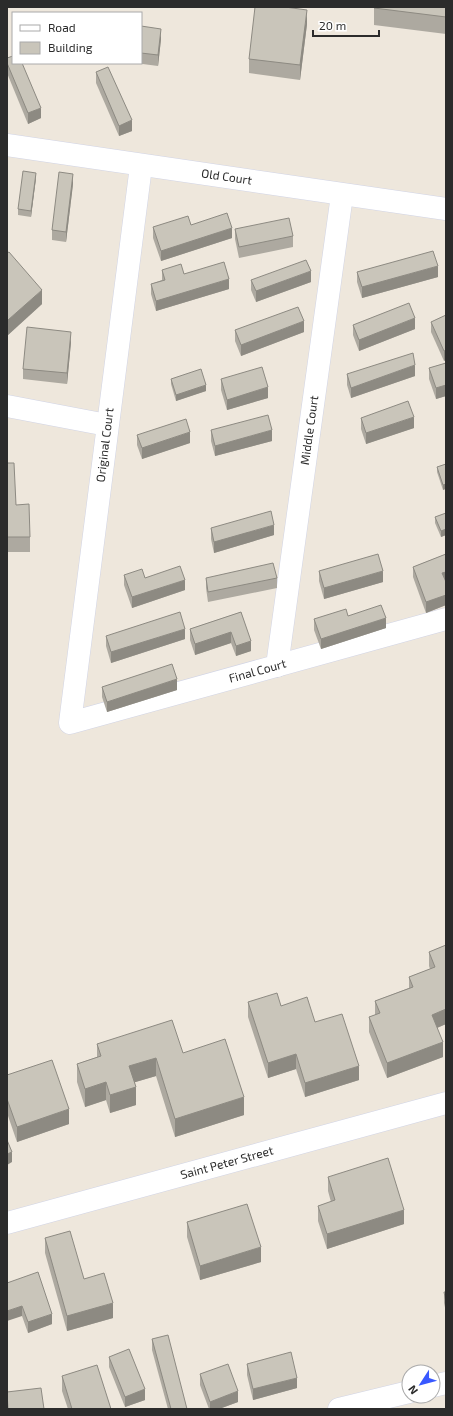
<svg xmlns="http://www.w3.org/2000/svg" width="453" height="1416" viewBox="0 0 453 1416" font-family="'Exo 2',sans-serif">
<style>
.lines{fill:none;stroke-linecap:round;stroke-linejoin:round}
.street-casing{stroke:#d1d4e5;stroke-width:23}
.street{stroke:#fff;stroke-width:22}
.wall{fill:#ada9a0}
.shaded-wall{fill:#8d8a82}
.building{fill:#c9c5ba;stroke:#8d8a82}
.labels{text-anchor:middle;stroke-width:4;stroke-linejoin:round;paint-order:stroke}
.street-label{font-size:12px;fill:#2b2b2b;stroke:#fff}
</style>
<rect width="100%" height="100%" fill="#eee7dc"/>
<g class="lines">
<g class="street-casing">
<g id="street">
<path id="s1" d="M7,145L446,209"/>
<path id="s2" d="M141,166L70,723L446,619"/>
<polyline points="7,406 107,425"/>
<path id="s3" d="M277,666L342,195"/>
<path id="s4" d="M7,1223L446,1103"/>
<polyline points="433,1386 446,1383"/>
<polyline points="339,1409 409,1392"/>
</g>
</g>
<use href="#street" class="street"/>
</g>
<g class="wall">
<polygon points="374,7 446,7 446,34 374,25"/>
<polygon points="307,24 300,80 249,73 249,59"/>
<polygon points="141,26 161,39 158,66 135,63 141,63"/>
<polygon points="7,58 41,118 28,124 7,73"/>
<polygon points="96,72 132,131 119,136 96,83"/>
<polygon points="36,178 31,217 18,215 18,209"/>
<polygon points="73,184 66,242 52,240 52,230"/>
<polygon points="191,225 232,238 161,261 153,238 153,227"/>
<polygon points="235,229 293,236 293,247 239,258 235,239"/>
<polygon points="7,253 42,304 8,335 7,334"/>
<polygon points="162,270 184,274 229,289 156,311 151,294 151,284 162,280"/>
<polygon points="357,272 438,277 362,298 357,282"/>
<polygon points="251,280 311,282 256,302 251,290"/>
<polygon points="446,315 444,361 431,332 431,322"/>
<polygon points="353,325 415,329 359,351 353,335"/>
<polygon points="235,330 304,332 241,356 235,341"/>
<polygon points="71,342 67,384 23,379 23,369"/>
<polygon points="446,363 446,396 436,399 429,379 429,368"/>
<polygon points="347,374 415,376 351,398 347,385"/>
<polygon points="171,379 206,391 176,401 171,384"/>
<polygon points="221,379 268,398 227,410 221,390"/>
<polygon points="361,418 414,428 366,444 361,429"/>
<polygon points="211,430 272,441 215,456 211,441"/>
<polygon points="137,435 190,443 142,459 137,445"/>
<polygon points="7,463 16,505 30,537 30,552 7,552"/>
<polygon points="446,464 443,490 437,472 437,467"/>
<polygon points="446,513 446,535 441,537 435,523 435,517"/>
<polygon points="211,528 274,535 214,553 211,539"/>
<polygon points="446,554 446,605 426,613 413,577 413,567"/>
<polygon points="319,571 383,582 324,599 319,581"/>
<polygon points="124,575 185,590 132,608 124,585"/>
<polygon points="206,578 277,578 277,588 208,602 206,588"/>
<polygon points="241,612 251,651 236,656 231,643 195,655 190,640 190,629"/>
<polygon points="314,619 386,628 321,649 314,630"/>
<polygon points="106,636 185,639 111,663 106,646"/>
<polygon points="102,687 177,690 107,712 102,697"/>
<polygon points="446,945 446,1024 437,1028 443,1057 387,1078 369,1032 369,1017 375,1015 375,1001 409,988 409,977 430,969 429,966 429,952"/>
<polygon points="248,1002 281,1006 315,1022 359,1080 305,1097 296,1069 268,1078 248,1017"/>
<polygon points="97,1044 183,1053 244,1115 175,1137 156,1076 135,1082 136,1105 110,1113 106,1100 85,1107 77,1082 77,1064 97,1057"/>
<polygon points="7,1075 69,1124 17,1142 7,1113"/>
<polygon points="328,1177 404,1224 327,1249 318,1221 318,1206 331,1202 328,1191"/>
<polygon points="187,1222 261,1262 200,1280 187,1237"/>
<polygon points="45,1238 84,1279 113,1318 67,1331 45,1253"/>
<polygon points="7,1283 52,1324 28,1333 22,1316"/>
<polygon points="444,1292 446,1292 446,1312 444,1303"/>
<polygon points="152,1339 187,1409 168,1409 152,1350"/>
<polygon points="109,1357 145,1400 125,1407 109,1367"/>
<polygon points="247,1364 297,1388 253,1400 247,1375"/>
<polygon points="200,1374 238,1402 219,1409 209,1409 200,1385"/>
<polygon points="62,1376 111,1409 68,1409 62,1391"/>
</g>
<g class="shaded-wall">
<polygon points="307,10 307,24 300,80 300,65"/>
<polygon points="161,29 161,39 158,66 158,55"/>
<polygon points="41,108 41,118 28,124 28,113"/>
<polygon points="132,120 132,131 119,136 119,126"/>
<polygon points="36,173 36,178 31,217 31,211"/>
<polygon points="73,174 73,184 66,242 66,232"/>
<polygon points="232,228 232,238 161,261 161,251"/>
<polygon points="438,266 438,277 362,298 362,287"/>
<polygon points="311,271 311,282 256,302 256,291"/>
<polygon points="229,279 229,289 156,311 156,301"/>
<polygon points="42,290 42,304 8,335 8,320"/>
<polygon points="415,318 415,329 359,351 359,340"/>
<polygon points="304,321 304,332 241,356 241,345"/>
<polygon points="71,332 71,342 67,384 67,373"/>
<polygon points="446,350 446,360 444,361 444,351"/>
<polygon points="415,365 415,376 351,398 351,388"/>
<polygon points="206,385 206,391 176,401 176,395"/>
<polygon points="446,385 446,396 436,399 436,388"/>
<polygon points="268,387 268,398 227,410 227,400"/>
<polygon points="414,417 414,428 366,444 366,433"/>
<polygon points="272,430 272,441 215,456 215,446"/>
<polygon points="190,432 190,443 142,459 142,448"/>
<polygon points="446,484 446,489 443,490 443,485"/>
<polygon points="274,525 274,535 214,553 214,542"/>
<polygon points="446,529 446,535 441,537 441,531"/>
<polygon points="383,571 383,582 324,599 324,588"/>
<polygon points="446,572 446,582 442,573"/>
<polygon points="185,580 185,590 132,608 132,597"/>
<polygon points="446,595 446,605 426,613 426,602"/>
<polygon points="386,618 386,628 321,649 321,639"/>
<polygon points="185,629 185,639 111,663 111,652"/>
<polygon points="231,632 231,643 195,655 195,644"/>
<polygon points="251,641 251,651 236,656 236,646"/>
<polygon points="177,679 177,690 107,712 107,702"/>
<polygon points="446,1009 446,1024 432,1030 432,1015"/>
<polygon points="443,1042 443,1057 387,1078 387,1063"/>
<polygon points="296,1054 296,1069 268,1078 268,1063"/>
<polygon points="156,1058 156,1076 129,1084 129,1066"/>
<polygon points="359,1066 359,1080 305,1097 305,1083"/>
<polygon points="106,1082 106,1100 85,1107 85,1089"/>
<polygon points="136,1087 136,1105 110,1113 110,1095"/>
<polygon points="244,1097 244,1115 175,1137 175,1119"/>
<polygon points="69,1109 69,1124 17,1142 17,1127"/>
<polygon points="12,1152 12,1162 7,1165 7,1154"/>
<polygon points="404,1210 404,1224 327,1249 327,1234"/>
<polygon points="261,1247 261,1262 200,1280 200,1266"/>
<polygon points="113,1303 113,1318 67,1331 67,1316"/>
<polygon points="22,1306 22,1316 7,1321 7,1311"/>
<polygon points="52,1314 52,1324 28,1333 28,1322"/>
<polygon points="297,1378 297,1388 253,1400 253,1389"/>
<polygon points="145,1389 145,1400 125,1407 125,1397"/>
<polygon points="238,1391 238,1402 219,1409 210,1409 210,1402"/>
</g>
<g class="building">
<polygon points="255,7 285,7 307,10 300,65 249,59"/>
<polygon points="374,7 446,7 446,17 374,8"/>
<polygon points="141,26 161,29 158,55 141,53"/>
<polygon points="13,56 13,63 22,63 41,108 28,113 7,63 7,58"/>
<polygon points="108,67 132,120 119,126 96,72"/>
<polygon points="23,171 36,173 31,211 18,209"/>
<polygon points="59,172 73,174 66,232 52,230"/>
<polygon points="227,213 232,228 161,251 153,227 188,216 191,225"/>
<polygon points="289,218 293,236 239,247 235,229"/>
<polygon points="433,251 438,266 362,287 357,272"/>
<polygon points="9,252 42,290 8,320 7,319 7,253"/>
<polygon points="306,260 311,271 256,291 251,280"/>
<polygon points="224,262 229,279 156,301 151,284 165,280 162,270 181,264 184,274"/>
<polygon points="409,303 415,318 359,340 353,325"/>
<polygon points="298,307 304,321 241,345 235,330"/>
<polygon points="446,315 446,350 444,351 431,322"/>
<polygon points="27,327 71,332 67,373 23,369"/>
<polygon points="413,353 415,365 351,388 347,374"/>
<polygon points="446,363 446,385 436,388 429,368"/>
<polygon points="262,367 268,387 227,400 221,379"/>
<polygon points="201,369 206,385 176,395 171,379"/>
<polygon points="408,401 414,417 366,433 361,418"/>
<polygon points="268,415 272,430 215,446 211,430"/>
<polygon points="186,419 190,432 142,448 137,435"/>
<polygon points="7,463 14,463 16,505 29,504 30,537 7,537"/>
<polygon points="446,464 446,484 443,485 437,467"/>
<polygon points="271,511 274,525 214,542 211,528"/>
<polygon points="446,513 446,529 441,531 435,517"/>
<polygon points="378,554 383,571 324,588 319,571"/>
<polygon points="446,554 446,572 442,573 446,582 446,595 426,602 413,567"/>
<polygon points="273,563 277,578 208,592 206,578"/>
<polygon points="180,566 185,580 132,597 124,575 142,569 145,578"/>
<polygon points="381,605 386,618 321,639 314,619 346,609 348,616"/>
<polygon points="180,612 185,629 111,652 106,636"/>
<polygon points="241,612 251,641 236,646 231,632 195,644 190,629"/>
<polygon points="172,664 177,679 107,702 102,687"/>
<polygon points="446,945 446,1009 432,1015 443,1042 387,1063 369,1017 380,1013 375,1001 413,987 409,977 435,967 429,952"/>
<polygon points="277,993 281,1006 307,997 315,1022 342,1014 359,1066 305,1083 296,1054 268,1063 248,1002"/>
<polygon points="172,1020 183,1053 225,1039 244,1097 175,1119 156,1058 129,1066 136,1087 110,1095 106,1082 85,1089 77,1064 101,1056 97,1044"/>
<polygon points="52,1060 69,1109 17,1127 7,1099 7,1075"/>
<polygon points="7,1140 12,1152 7,1154"/>
<polygon points="388,1158 404,1210 327,1234 318,1206 335,1200 328,1177"/>
<polygon points="247,1204 261,1247 200,1266 187,1222"/>
<polygon points="70,1231 84,1279 104,1273 113,1303 67,1316 45,1238"/>
<polygon points="38,1272 52,1314 28,1322 22,1306 7,1311 7,1283"/>
<polygon points="444,1292 446,1292 446,1302"/>
<polygon points="168,1335 187,1409 171,1409 152,1339"/>
<polygon points="129,1349 145,1389 125,1397 109,1357"/>
<polygon points="291,1352 297,1378 253,1389 247,1364"/>
<polygon points="228,1364 238,1391 210,1402 200,1374"/>
<polygon points="97,1365 111,1409 72,1409 62,1376"/>
<polygon points="41,1388 44,1409 8,1409 7,1392"/>
</g>
<g class="labels">
<g class="street-label">
<text dy="4" stroke="none"><textPath href="#s1" startOffset="222">Old Court</textPath></text>
<text dy="4" stroke="none"><textPath href="#s3" startOffset="238">Middle Court</textPath></text>
<text transform="translate(105 445) rotate(-83)" y="4">Original Court</text>
<text dy="4" stroke="none"><textPath href="#s2" startOffset="756">Final Court</textPath></text>
<text dy="4" stroke="none"><textPath href="#s4" startOffset="228">Saint Peter Street</textPath></text>
</g>
</g>
<rect width="453" height="1416" fill="none" stroke="#2b2b2b" stroke-width="16"/>
<rect x="12" y="12" width="130" height="52" fill="#ffffff" stroke="#aaaaaa"/>
<rect x="20" y="25" width="20" height="6" fill="#ffffff" stroke="#aaaaaa"/>
<text x="48" y="32" font-size="12" fill="#2b2b2b">Road</text>
<rect x="20" y="42" width="20" height="12" fill="#c9c5ba" stroke="#aaaaaa"/>
<text x="48" y="52" font-size="12" fill="#2b2b2b">Building</text>
<g transform="translate(421 1384) rotate(234)"><circle r="19" fill="#ffffff" stroke="#aaaaaa"/>
<path d="M0-3L7 15L0 10L-7 15Z" fill="#3858ff"/>
<text y="-6" font-size="11" font-weight="bold" text-anchor="middle" fill="#2b2b2b">N</text>
</g>
<path d="M313 30v6h66v-6" fill="none" stroke="#2b2b2b" stroke-width="2"/>
<text x="319" y="30" font-size="12" fill="#2b2b2b" stroke="#ffffff" stroke-width="3" paint-order="stroke">20 m</text>
</svg>
